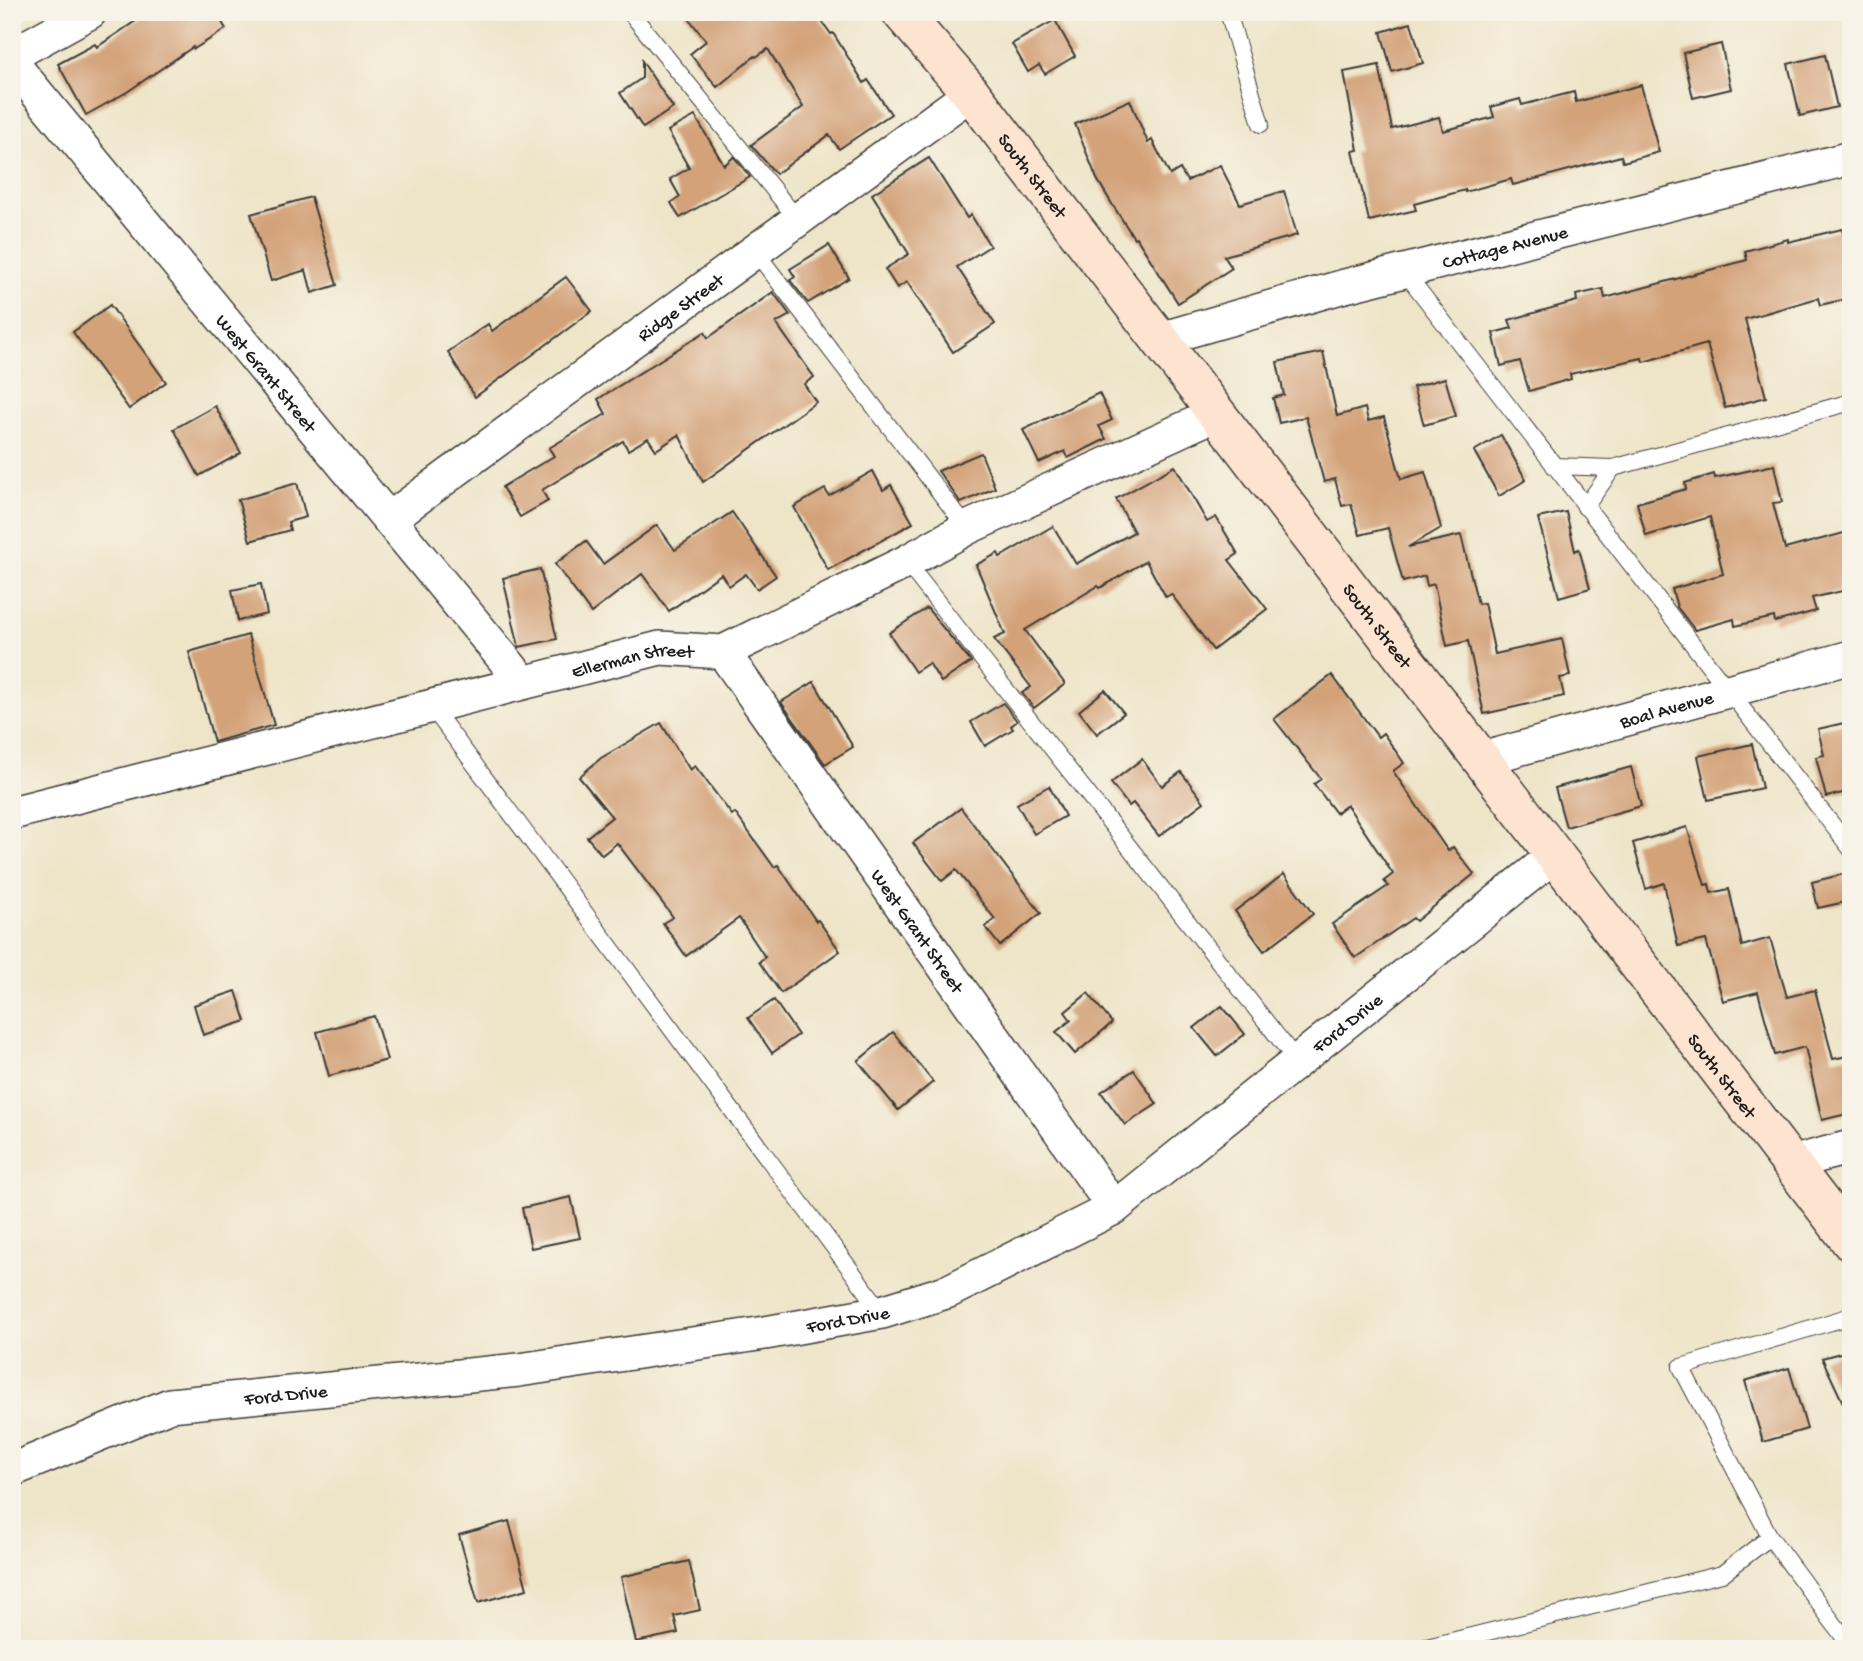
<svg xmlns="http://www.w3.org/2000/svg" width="1863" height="1661" viewBox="0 0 1863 1661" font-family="'Gochi Hand',sans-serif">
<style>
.building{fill:#d3a279}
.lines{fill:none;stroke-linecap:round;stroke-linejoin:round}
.lane-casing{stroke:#3c3a36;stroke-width:18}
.street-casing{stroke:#3c3a36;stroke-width:36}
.secondary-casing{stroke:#3c3a36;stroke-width:41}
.lane{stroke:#fff;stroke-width:16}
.street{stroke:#fff;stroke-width:33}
.secondary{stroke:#fde4d0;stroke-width:38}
.labels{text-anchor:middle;stroke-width:5;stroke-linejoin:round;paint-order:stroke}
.street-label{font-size:19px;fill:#1c1c1c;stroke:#f7f3e8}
</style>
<rect width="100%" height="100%" fill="#f7f3e8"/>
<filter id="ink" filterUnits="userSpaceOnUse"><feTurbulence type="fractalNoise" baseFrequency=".0143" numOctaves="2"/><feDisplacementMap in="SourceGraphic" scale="14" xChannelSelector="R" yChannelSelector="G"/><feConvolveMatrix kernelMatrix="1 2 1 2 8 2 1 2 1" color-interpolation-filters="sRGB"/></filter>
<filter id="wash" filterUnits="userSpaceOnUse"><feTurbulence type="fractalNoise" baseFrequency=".00686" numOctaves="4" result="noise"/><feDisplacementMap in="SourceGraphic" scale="28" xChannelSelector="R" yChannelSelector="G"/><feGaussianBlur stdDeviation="1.57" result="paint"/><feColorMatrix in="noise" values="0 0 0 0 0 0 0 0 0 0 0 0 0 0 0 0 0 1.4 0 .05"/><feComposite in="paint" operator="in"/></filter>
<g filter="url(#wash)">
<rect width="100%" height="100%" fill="#eee5c9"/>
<g id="blocks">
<g class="building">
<polygon points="149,12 216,12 226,29 194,49 193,47 127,92 86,115 58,64 95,44 97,47"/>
<polygon points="684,12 815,12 831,34 833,33 864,83 868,80 891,114 839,149 829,135 776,174 751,145 803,107 768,49 756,57 755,56 717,87 690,54 706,41"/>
<polygon points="1055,20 1075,56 1045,74 1039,65 1028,72 1012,44"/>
<polygon points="1411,23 1423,63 1392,72 1381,32"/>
<polygon points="1721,44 1731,89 1693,98 1683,53"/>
<polygon points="1825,55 1837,107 1800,116 1788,64"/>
<polygon points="642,61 673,108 643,128 620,93 642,78"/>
<polygon points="1379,65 1392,129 1439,117 1443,131 1494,117 1491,107 1520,99 1522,105 1574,92 1576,102 1641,85 1659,152 1623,162 1621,156 1513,185 1511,179 1465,192 1465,190 1414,204 1416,210 1369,221 1353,151 1358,150 1344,72"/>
<polygon points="1130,100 1148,143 1152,140 1170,175 1180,169 1187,181 1220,165 1240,204 1284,191 1297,235 1224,256 1232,268 1178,303 1136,237 1134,238 1112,204 1097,179 1075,124"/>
<polygon points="695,116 724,165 734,157 750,177 680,218 671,203 680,197 670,179 689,168 668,131"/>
<polygon points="929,158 967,218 971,215 990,246 957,267 995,324 953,352 907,282 897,288 885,269 909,254 872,194"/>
<polygon points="311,197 337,285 312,293 306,270 271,281 251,214"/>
<polygon points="1842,229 1851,266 1851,298 1820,305 1818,298 1745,319 1766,397 1725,408 1707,344 1643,362 1642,358 1570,374 1571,379 1529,391 1520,361 1501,366 1493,333 1512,328 1509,320 1577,301 1576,295 1603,289 1605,298 1747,260 1745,251 1788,239 1788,242"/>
<polygon points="829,245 849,278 808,303 790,280 795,277 790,269"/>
<polygon points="566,277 592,311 475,397 448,352 488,324 492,331"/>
<polygon points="773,292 790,315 776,323 814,377 804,384 816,402 703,482 679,435 656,450 648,438 628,450 623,441 542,490 548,501 520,517 502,487 554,456 549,448 606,414 598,399 705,332 708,338"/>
<polygon points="110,305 166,382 129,409 73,332"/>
<polygon points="1323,352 1337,416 1365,408 1368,421 1384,417 1401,479 1425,472 1441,528 1408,547 1461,535 1478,604 1484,603 1495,654 1562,639 1570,676 1560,678 1564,696 1484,714 1468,641 1447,646 1434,584 1427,586 1425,576 1403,582 1388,528 1360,535 1351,504 1342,506 1335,479 1324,482 1306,417 1279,423 1273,398 1284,395 1277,362"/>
<polygon points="1445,378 1456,416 1424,425 1413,387"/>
<polygon points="1099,393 1112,420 1099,426 1106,439 1068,458 1065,451 1039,463 1023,430"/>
<polygon points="215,406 241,453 199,476 174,429"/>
<polygon points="1501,435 1526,480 1499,496 1474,451"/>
<polygon points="981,453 995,488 961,503 938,471"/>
<polygon points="1774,465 1782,502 1773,503 1785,549 1851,531 1851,589 1812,598 1816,611 1775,622 1774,617 1735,626 1734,619 1695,630 1677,607 1672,589 1723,574 1710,517 1646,536 1637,503 1686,489 1685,483 1714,474 1715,478"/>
<polygon points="1175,466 1207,522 1216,517 1238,554 1229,560 1267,609 1213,650 1171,594 1166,597 1146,561 1100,588 1098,586 1025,630 1065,684 1034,708 1022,693 1031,687 994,639 1005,634 976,565 998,553 1000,557 1053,526 1076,564 1134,532 1116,499"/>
<polygon points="873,471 883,490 891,485 913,523 828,570 794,507 825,489 829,496"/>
<polygon points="297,483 306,517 288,522 290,530 250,541 238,500"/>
<polygon points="732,512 776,576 757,589 746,574 729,586 721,574 669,611 642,574 591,613 555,564 586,541 603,564 657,525 675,550"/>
<polygon points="1566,512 1575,551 1579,549 1590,588 1559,597 1538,518"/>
<polygon points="540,569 557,639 519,647 503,578"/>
<polygon points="261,584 267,614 238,621 232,590"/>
<polygon points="927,608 971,662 941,682 929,663 915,672 889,633"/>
<polygon points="248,635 274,725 214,742 189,652"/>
<polygon points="1332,675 1378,737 1383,733 1404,763 1393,771 1448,851 1453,847 1474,874 1416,921 1413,918 1355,958 1332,924 1388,886 1384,881 1393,874 1347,805 1336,813 1314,784 1321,779 1274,719"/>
<polygon points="814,682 853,747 825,764 781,702"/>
<polygon points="1105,690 1124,713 1097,734 1079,711"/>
<polygon points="1003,703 1017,721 1011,726 1013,729 985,746 971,722"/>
<polygon points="661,723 690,770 695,766 732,815 735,813 774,867 778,865 816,921 818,920 840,951 781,993 759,962 765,957 739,918 686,956 663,923 673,917 617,843 602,855 587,837 612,817 579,777 601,758"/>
<polygon points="1844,723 1851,749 1851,791 1826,797 1816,757 1824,755 1818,729"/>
<polygon points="1752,744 1762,788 1708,800 1698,756"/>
<polygon points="1142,759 1162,786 1181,772 1204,802 1159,836 1133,803 1129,806 1111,783"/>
<polygon points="1631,767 1641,806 1566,827 1555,788"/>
<polygon points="1049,786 1065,816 1034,834 1017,804"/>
<polygon points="961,808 1041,913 1000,946 985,927 995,919 956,870 942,881 913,843"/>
<polygon points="1687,827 1705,885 1709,884 1711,893 1729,889 1742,946 1770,938 1787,997 1815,990 1833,1059 1847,1056 1851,1073 1851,1113 1822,1120 1805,1047 1775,1055 1758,992 1723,1001 1706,940 1678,946 1664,883 1646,889 1633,843"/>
<polygon points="1284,874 1313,914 1264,951 1235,911"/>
<polygon points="1844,874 1850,901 1818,908 1812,882"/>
<polygon points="236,991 246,1021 203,1035 194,1005"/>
<polygon points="1088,993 1112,1023 1075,1054 1056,1032 1071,1020 1065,1012"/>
<polygon points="774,1000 798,1035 772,1053 748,1018"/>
<polygon points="1222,1006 1245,1034 1217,1056 1194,1028"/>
<polygon points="374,1016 387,1060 329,1076 317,1032"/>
<polygon points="893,1032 933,1082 898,1110 858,1061"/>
<polygon points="1134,1070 1157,1104 1125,1125 1101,1092"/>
<polygon points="571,1197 580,1238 531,1248 522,1208"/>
<polygon points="1851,1350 1851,1420 1822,1358"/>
<polygon points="1789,1368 1807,1429 1763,1442 1745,1381"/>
<polygon points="509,1521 527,1589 478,1603 459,1535"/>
<polygon points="689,1561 700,1610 674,1616 678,1633 636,1642 621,1577"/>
</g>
</g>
</g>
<g filter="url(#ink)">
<use href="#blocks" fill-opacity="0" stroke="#3c3a36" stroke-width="2"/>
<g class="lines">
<g class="lane-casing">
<g id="lane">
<polyline points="630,12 798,220"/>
<polyline points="1228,12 1261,124"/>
<polyline points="755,251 967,528"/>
<polyline points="1404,271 1851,849"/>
<polyline points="1554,466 1613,468 1851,402"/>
<polyline points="1585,507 1613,468"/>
<polyline points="906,562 1296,1060"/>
<polyline points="431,706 882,1312"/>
<polyline points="1851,1316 1681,1367 1770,1537 1851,1647"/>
<polyline points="1419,1649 1722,1574 1770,1537"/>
</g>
</g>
<g class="street-casing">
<g id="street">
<polyline points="12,55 90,12"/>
<path id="s1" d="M12,63L523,682"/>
<path id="s2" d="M1160,339L1341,287L1851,158"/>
<path id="s3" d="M389,519L971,93"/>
<path id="s4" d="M723,652L1114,1208"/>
<path id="s5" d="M1482,759L1851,657"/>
<path id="s6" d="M12,813L660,648L723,652L906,562L967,528L1216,414"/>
<polyline points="1791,1163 1851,1147"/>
<path id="s7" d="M12,1470L170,1405L519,1370L765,1333L882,1312L949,1291L1114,1208L1555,855"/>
</g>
</g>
<g class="secondary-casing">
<g id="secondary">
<path id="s8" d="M901,12L971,93L1851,1242"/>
</g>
</g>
<use href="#lane" class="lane"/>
<use href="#street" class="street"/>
<use href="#secondary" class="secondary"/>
</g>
</g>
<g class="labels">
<g class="street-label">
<text dy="7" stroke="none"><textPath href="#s8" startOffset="210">South Street</textPath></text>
<text dy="7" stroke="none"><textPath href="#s2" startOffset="357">Cottage Avenue</textPath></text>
<text dy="7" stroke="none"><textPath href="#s3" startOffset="360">Ridge Street</textPath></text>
<text dy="7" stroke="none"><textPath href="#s1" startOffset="401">West Grant Street</textPath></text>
<text dy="7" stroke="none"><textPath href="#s8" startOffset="777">South Street</textPath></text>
<text dy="7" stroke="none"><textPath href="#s6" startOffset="640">Ellerman Street</textPath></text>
<text dy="7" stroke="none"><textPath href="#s5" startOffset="191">Boal Avenue</textPath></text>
<text dy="7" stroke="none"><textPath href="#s4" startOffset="340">West Grant Street</textPath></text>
<text dy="7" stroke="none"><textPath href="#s7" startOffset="1442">Ford Drive</textPath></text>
<text dy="7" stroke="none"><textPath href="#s8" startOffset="1344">South Street</textPath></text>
<text dy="7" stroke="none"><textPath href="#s7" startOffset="854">Ford Drive</textPath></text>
<text dy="7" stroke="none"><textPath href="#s7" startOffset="287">Ford Drive</textPath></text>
</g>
</g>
<rect width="1863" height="1661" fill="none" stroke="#f7f3e8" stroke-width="42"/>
</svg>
